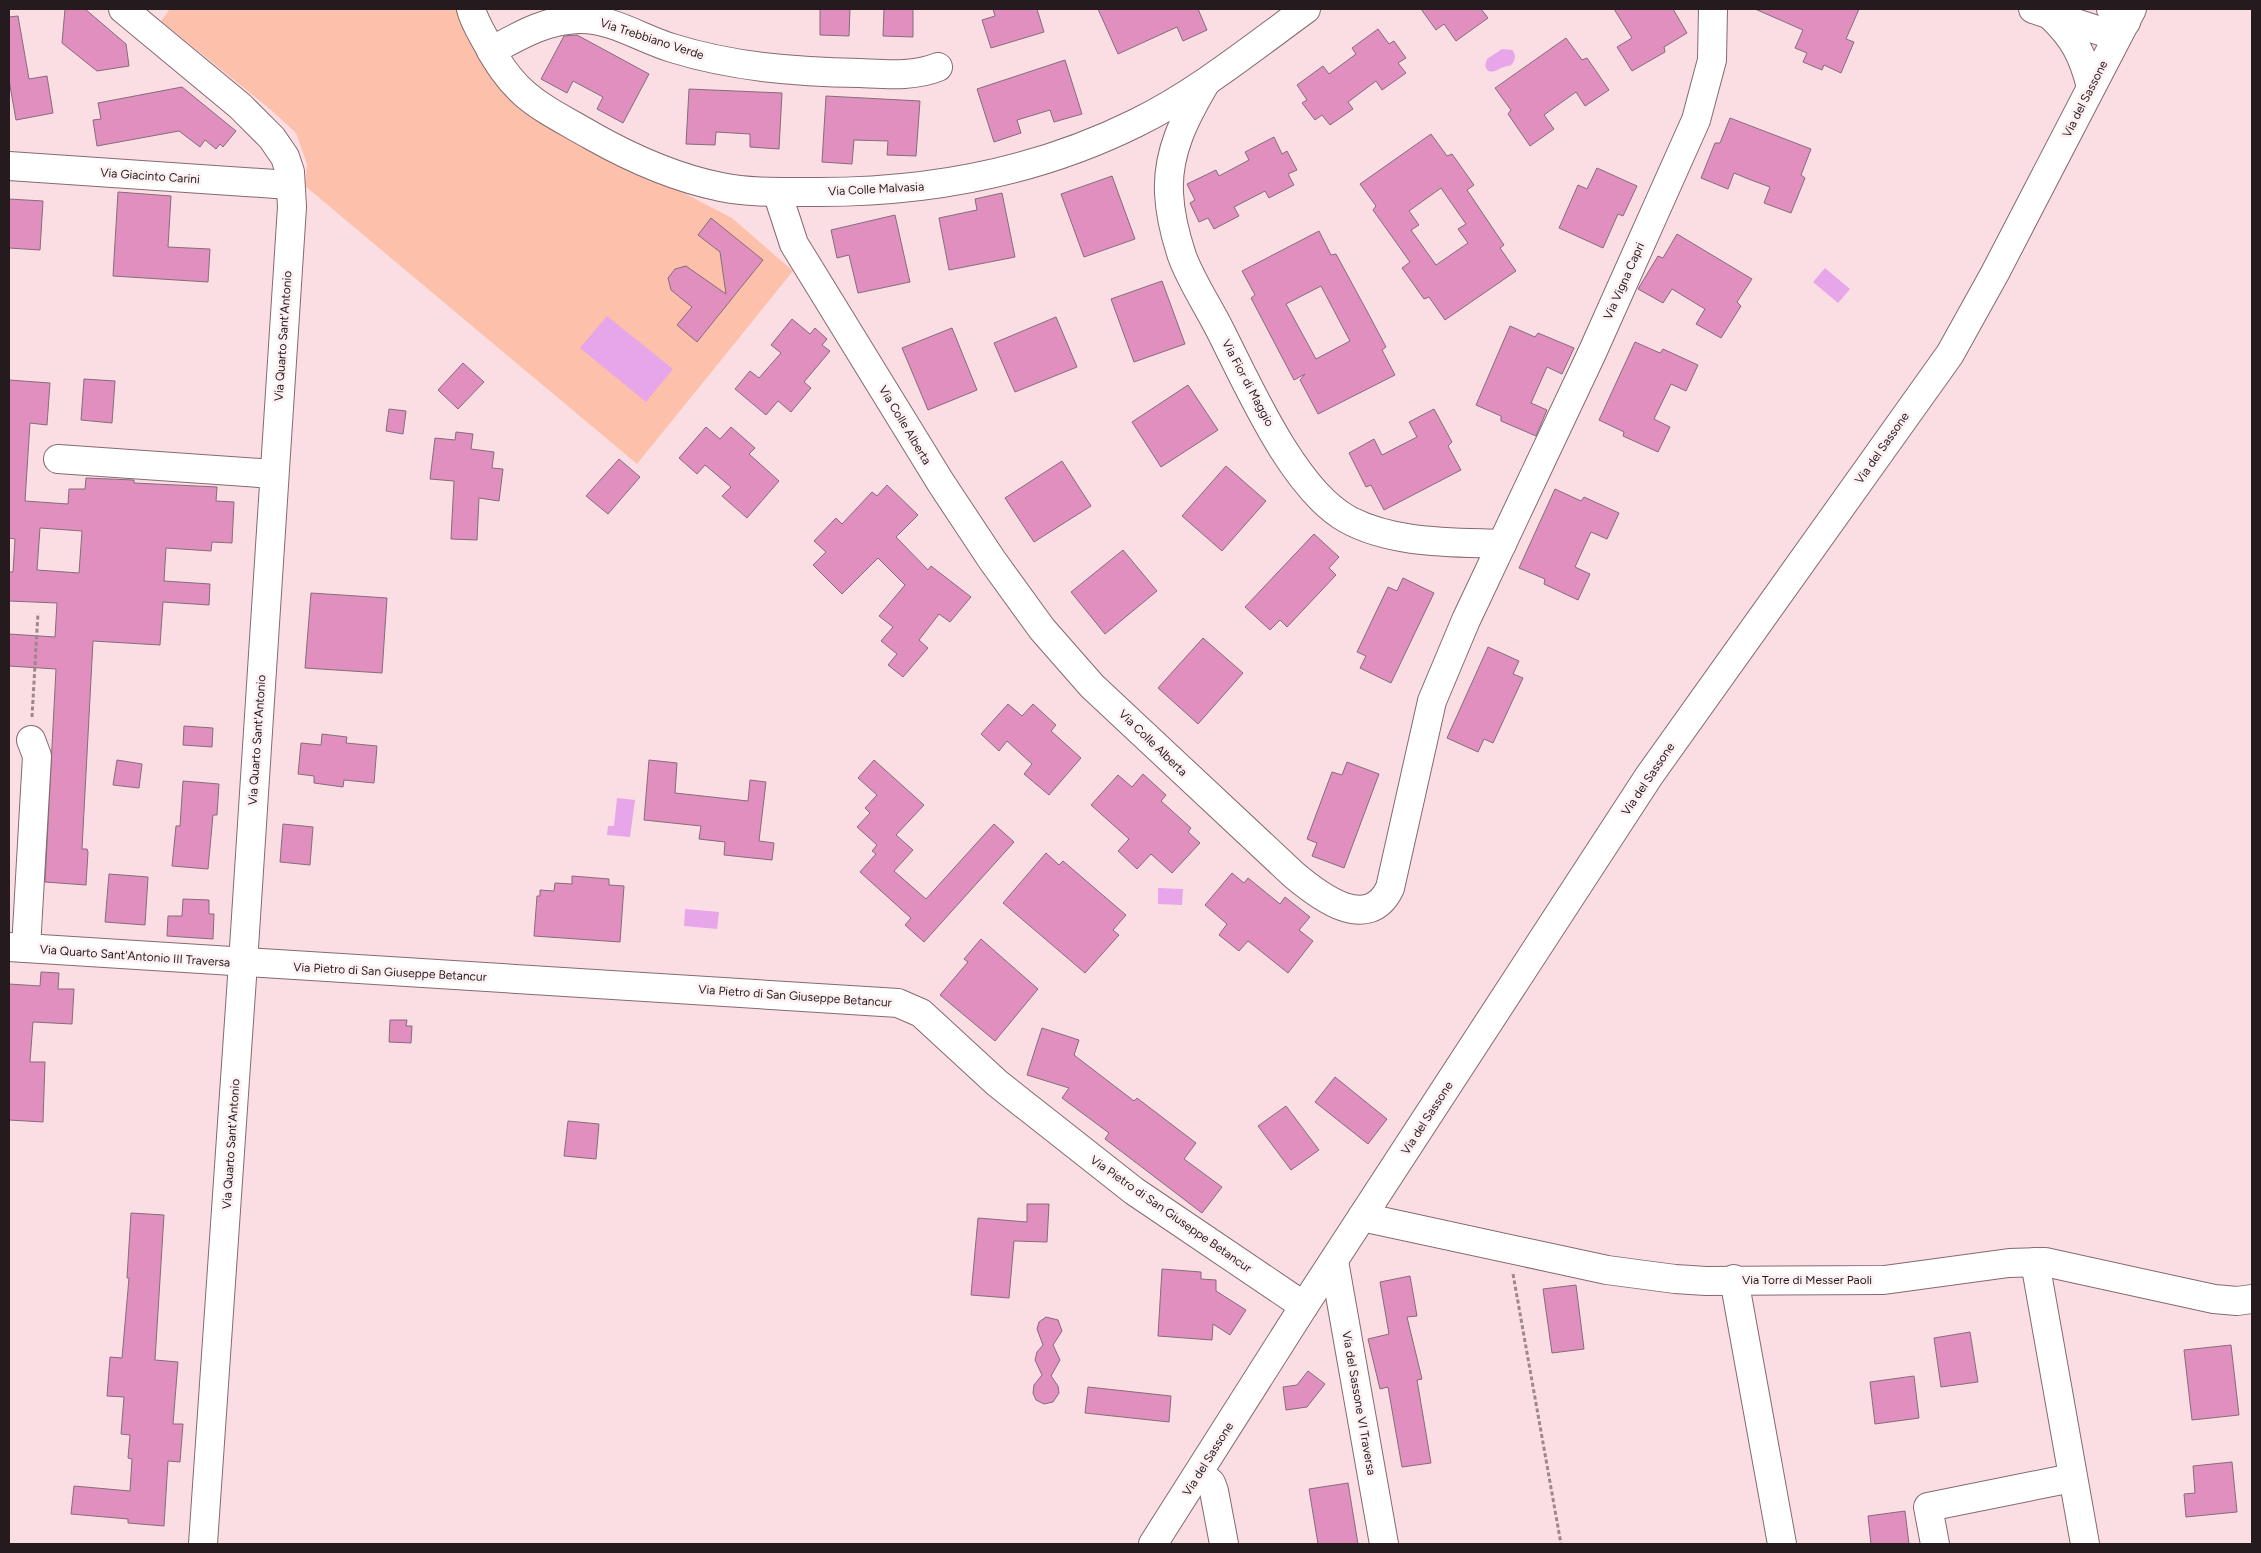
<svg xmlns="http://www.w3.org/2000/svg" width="2261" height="1553" viewBox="0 0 2261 1553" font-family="Figtree,sans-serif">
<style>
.green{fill:#fdc1ab}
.water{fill:#e6a6e9}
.building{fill:#e08fbe;stroke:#846d7a;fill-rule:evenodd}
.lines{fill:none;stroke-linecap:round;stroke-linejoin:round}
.minor-casing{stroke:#846a70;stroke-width:30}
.major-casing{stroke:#846a70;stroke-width:30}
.path{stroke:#9c878c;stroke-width:3;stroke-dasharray:4 2.5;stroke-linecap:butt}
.minor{stroke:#fff;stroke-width:28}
.major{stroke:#fff;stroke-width:28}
.labels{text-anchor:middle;stroke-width:5;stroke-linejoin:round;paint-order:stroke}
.street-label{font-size:12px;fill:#251a1d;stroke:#fcf0f3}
</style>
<rect width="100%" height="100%" fill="#fbdee4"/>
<polygon class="green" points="170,9 459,9 470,38 620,160 732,218 793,271 637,464 305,186 307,164 296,133 271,110 161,21"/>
<g class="water">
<path d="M1502,49L1512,50C1517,55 1515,62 1510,66C1501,65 1496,74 1488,71L1485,66L1487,59Z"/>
<polygon points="1825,268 1850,289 1838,303 1813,282"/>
<polygon points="607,316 673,369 646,402 580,348"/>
<polygon points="617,798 635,800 630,837 607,835 608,826 614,826"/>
<polygon points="1158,888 1183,889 1182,905 1158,904"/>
<polygon points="685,909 719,912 717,929 684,926"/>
</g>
<g class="building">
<polygon points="65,9 85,9 126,44 129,66 97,71 62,43"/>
<polygon points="820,9 850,9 849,36 820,35"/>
<polygon points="884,9 913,9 913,37 883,36"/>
<polygon points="993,9 1037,9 1044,32 991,48 982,20 995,16"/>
<polygon points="1098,9 1198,9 1207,30 1183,41 1177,27 1118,54"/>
<polygon points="1421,9 1481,9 1488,18 1456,41 1444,24 1436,30"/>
<polygon points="1614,9 1673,9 1687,33 1664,47 1665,52 1632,71 1617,47 1632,38"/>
<polygon points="1755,9 1859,9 1846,39 1854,42 1841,73 1824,65 1822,70 1803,62 1807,53 1795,48 1803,30"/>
<polygon points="18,16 29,79 47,76 53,113 16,120 9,80 9,17"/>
<polygon points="1378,29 1389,44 1394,41 1406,58 1398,63 1406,73 1382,90 1376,81 1348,102 1353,109 1330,125 1322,115 1315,120 1302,103 1307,100 1297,85 1323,66 1329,74 1356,54 1352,48"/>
<polygon points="577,35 649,74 623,123 597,109 603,97 573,81 567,93 541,79 564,36"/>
<polygon points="1566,38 1582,60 1587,58 1609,90 1585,106 1576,92 1562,102 1544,115 1554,129 1530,146 1508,114 1511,110 1495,88"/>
<polygon points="1065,60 1082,114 1054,122 1050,110 1017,120 1021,133 994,142 977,89"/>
<polygon points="182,87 236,131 223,147 220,144 216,149 205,140 200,147 179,131 97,146 93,120 101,119 98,103"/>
<polygon points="689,89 782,93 779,149 750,147 750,134 716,132 715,145 686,144"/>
<polygon points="826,96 920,101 916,156 887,155 888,141 854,140 852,164 822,162"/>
<polygon points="1730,118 1811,149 1801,175 1805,178 1791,213 1764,203 1770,187 1751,180 1734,173 1728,189 1701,178 1715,143 1720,143"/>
<path d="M1431,134L1447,156L1452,154L1474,185L1467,190L1504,245L1500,248L1516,271L1445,320L1429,297L1424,299L1402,268L1410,262L1373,210L1376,206L1360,184ZM1441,188L1466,224L1458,229L1468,243L1436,265L1411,230L1419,225L1409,211Z"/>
<polygon points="1274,137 1282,154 1287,151 1297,170 1288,174 1294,185 1269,198 1265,191 1234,207 1239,216 1214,229 1208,218 1199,222 1190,203 1195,200 1187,184 1216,170 1219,176 1249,160 1245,152"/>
<polygon points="1597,168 1637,186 1623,216 1618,214 1603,248 1559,228 1578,185 1587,189"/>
<polygon points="1112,176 1135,239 1084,257 1061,194"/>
<polygon points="118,192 171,196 168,247 210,249 208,282 113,276"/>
<polygon points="1002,193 1015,257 949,270 939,218 977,210 975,199"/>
<polygon points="9,199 43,201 40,250 9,248"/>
<polygon points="895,215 910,282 858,293 849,255 837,258 831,230"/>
<polygon points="711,218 763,260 697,342 677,325 692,307 671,290 668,278 675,269 686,266 726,294 720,252 698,235"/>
<path d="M1319,231L1331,255L1336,254L1368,313L1386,347L1382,350L1395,375L1318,414L1300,380L1305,374L1294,380L1251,298L1255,295L1242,271ZM1321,286L1350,341L1316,359L1286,304Z"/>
<polygon points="1677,234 1752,279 1737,302 1741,306 1721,338 1696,324 1705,309 1672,289 1663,303 1638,289 1658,256 1663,258"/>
<polygon points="1162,281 1185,344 1134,362 1111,299"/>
<polygon points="1056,317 1077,367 1015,392 994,343"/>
<polygon points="792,319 810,334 815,328 827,339 822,345 830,351 804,382 811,388 791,412 778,401 766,415 735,389 750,371 759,378 781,353 771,345"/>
<polygon points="1510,326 1535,337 1538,333 1574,348 1562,374 1547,367 1531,403 1547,410 1536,436 1501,421 1501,416 1476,405"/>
<polygon points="952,328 977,390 928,410 902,348"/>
<polygon points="1635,342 1660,353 1663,349 1698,365 1686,391 1671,384 1654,419 1670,427 1658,452 1623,436 1624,432 1599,420"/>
<polygon points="463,363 484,382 458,409 438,390"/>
<polygon points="84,379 115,381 112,423 81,420"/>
<path d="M9,380L50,383L47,425L30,423L25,501L68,504L69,489H85L86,478L134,480V483L217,487L216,501L234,502L232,543L212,542L211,551L166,548L164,581L210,584L209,605L163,602L160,645L93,641L82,849H87L88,852L86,885L45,882L56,669L9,666V634L55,637L57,603L9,601V572H13L15,539L9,538ZM40,528L82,531L79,573L37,570Z"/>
<polygon points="1188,385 1218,430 1161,467 1132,422"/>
<polygon points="389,409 406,411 403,434 386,431"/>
<polygon points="1434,409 1452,442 1448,446 1461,470 1384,510 1371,485 1366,487 1349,453 1374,439 1382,455 1417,437 1409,422"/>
<polygon points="706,427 720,439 731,427 755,448 749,454 779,481 747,518 722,496 731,487 705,465 697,474 679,458"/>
<polygon points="456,432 473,434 471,449 494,452 492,468 503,469 499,501 479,498 477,540 451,539 454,481 430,479 435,438 455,440"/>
<polygon points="619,459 640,477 608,514 586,496"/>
<polygon points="1062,461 1091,506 1034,542 1005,498"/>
<polygon points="1226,466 1266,501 1222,551 1182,516"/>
<polygon points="887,485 918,515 896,537 928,570 931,566 971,597 950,622 939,614 919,640 928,648 903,677 888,665 897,654 881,641 893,627 879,616 905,585 878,558 842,594 813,565 826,552 814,541 836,518 842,524 872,492 877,496"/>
<polygon points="1555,489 1581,501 1584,497 1619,513 1607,539 1591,532 1575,567 1590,574 1578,600 1544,584 1545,579 1519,568"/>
<polygon points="1314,534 1339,557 1329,568 1336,575 1287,627 1280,620 1270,630 1245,607"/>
<polygon points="1123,550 1157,591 1105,634 1071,592"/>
<polygon points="1403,578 1434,593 1391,683 1360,668 1366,656 1357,652 1388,587 1397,591"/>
<polygon points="311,593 387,598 382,673 305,668"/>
<polygon points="1203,638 1243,673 1198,724 1158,688"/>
<polygon points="1488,647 1519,661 1513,674 1523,678 1493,743 1484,739 1478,752 1447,738"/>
<polygon points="1008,704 1022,716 1033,704 1056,725 1051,731 1081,758 1049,795 1024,774 1032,764 1007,741 999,751 981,734"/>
<polygon points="184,726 213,728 212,747 183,745"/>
<polygon points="322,734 347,737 346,743 377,746 374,783 344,780 343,787 314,783 314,776 298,774 301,743 321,745"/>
<polygon points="117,760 142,764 139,788 113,785"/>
<polygon points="649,760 677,763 675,793 748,801 750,780 766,782 759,841 774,843 772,860 724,855 725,842 699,839 701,826 644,820"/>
<polygon points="874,760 924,805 896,835 913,850 894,871 926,899 994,824 1014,842 924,942 905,925 911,918 860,872 876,854 872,851 877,845 857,827 870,813 865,808 877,795 858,778"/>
<polygon points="1347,762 1379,774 1344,868 1312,856 1317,843 1307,839 1332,772 1342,775"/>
<polygon points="1143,774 1166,795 1161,801 1191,828 1188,832 1200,843 1172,873 1151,854 1137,869 1118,851 1129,839 1091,805 1118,775 1132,787"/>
<polygon points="183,781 219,784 217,815 213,815 208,869 172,866 176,826 180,826"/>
<polygon points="283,824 313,827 310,865 280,862"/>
<polygon points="1046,853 1059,865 1063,861 1126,915 1113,930 1119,935 1085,973 1003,903"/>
<polygon points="1232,873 1244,883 1248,878 1280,904 1285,897 1310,917 1299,930 1313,941 1288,973 1248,941 1239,951 1219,935 1227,924 1205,905"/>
<polygon points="109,874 148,877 145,925 105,922"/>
<polygon points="572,876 609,879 609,885 624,886 620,942 534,936 537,896 540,896 540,890 554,891 555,883 572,884"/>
<polygon points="183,899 209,900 209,914 214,914 213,939 167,936 168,916 182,916"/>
<polygon points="981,939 1038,989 995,1041 940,995 968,962 964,959"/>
<polygon points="41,972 59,973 58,989 74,989 72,1024 33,1022 30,1062 45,1062 43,1122 9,1120 9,984 40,986"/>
<polygon points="390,1020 407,1020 406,1026 412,1026 411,1043 389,1042"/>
<polygon points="1042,1028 1079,1040 1074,1055 1134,1101 1137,1098 1196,1143 1184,1159 1222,1187 1202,1213 1105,1139 1109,1133 1062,1098 1069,1088 1027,1075"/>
<polygon points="1335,1077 1387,1119 1368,1144 1315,1102"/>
<polygon points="1286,1106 1319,1150 1291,1170 1258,1126"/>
<polygon points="568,1121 599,1124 596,1159 564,1156"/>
<polygon points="1027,1204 1049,1204 1047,1242 1014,1241 1009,1298 971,1295 978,1218 1027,1222"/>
<polygon points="131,1213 164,1215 155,1360 178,1362 173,1424 183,1424 180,1462 168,1461 164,1526 128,1523 128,1519 71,1514 74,1486 130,1491 132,1459 128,1458 130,1435 121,1434 124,1397 107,1396 110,1357 122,1358 129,1278 127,1278"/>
<polygon points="1162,1269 1201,1272 1201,1279 1216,1280 1216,1291 1246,1310 1230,1335 1213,1324 1212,1340 1158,1336"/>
<polygon points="1410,1276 1417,1316 1407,1317 1422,1379 1417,1380 1431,1463 1402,1467 1388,1387 1380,1389 1368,1339 1389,1334 1380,1282"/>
<polygon points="1576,1285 1584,1349 1552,1353 1543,1289"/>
<polygon points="1046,1317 1058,1320 1062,1331 1053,1345 1060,1360 1051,1376 1058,1386 1059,1393 1053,1402 1044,1404 1036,1400 1033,1393 1034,1385 1042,1375 1035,1360 1037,1352 1043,1345 1037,1329 1039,1322"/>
<polygon points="1970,1332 1978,1382 1941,1387 1934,1338"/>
<polygon points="2231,1345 2239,1415 2192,1420 2184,1350"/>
<polygon points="1308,1371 1325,1384 1307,1407 1286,1410 1283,1387 1297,1385"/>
<polygon points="1914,1376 1919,1418 1875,1424 1870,1382"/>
<polygon points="1088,1387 1171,1396 1169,1422 1085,1413"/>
<polygon points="2232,1462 2237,1512 2186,1517 2184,1494 2195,1493 2193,1466"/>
<polygon points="1348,1483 1358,1544 1318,1544 1309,1489"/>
<polygon points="1905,1511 1909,1544 1871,1544 1868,1516"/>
</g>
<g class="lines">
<g class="minor-casing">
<g id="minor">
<polyline points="123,9 240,106 272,138 285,157 290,172 292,207 243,963 203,1544"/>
<path d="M471,9C474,21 481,32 487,43C515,98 542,107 592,136C631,158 676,178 721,187C750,193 781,192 811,192C925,193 1033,174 1136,123C1197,93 1251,49 1306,9"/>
<polyline points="2033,9 2100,31 2119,33"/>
<polyline points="2111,9 2126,22"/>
<path d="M2051,16C2075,39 2083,56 2091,87"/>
<path d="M491,51C519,36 545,20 579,19C611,18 642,39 672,48C733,67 796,72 860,73C885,74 914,77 938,67"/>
<path d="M1205,84C1185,118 1167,152 1169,193C1170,215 1175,235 1182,256C1191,281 1208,306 1220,330C1248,385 1293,489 1347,519C1392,544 1452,542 1502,544"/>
<polyline points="9,166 290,185"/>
<path d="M777,192L794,244L941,483L992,560L1042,629L1092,686L1294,875C1319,896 1368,934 1390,888L1432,701L1466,620L1592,353L1696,120L1712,60L1713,9"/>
<polyline points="58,459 274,474"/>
<polyline points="9,947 898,1003 921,1013 997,1083 1134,1191 1304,1306"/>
<polyline points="26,948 37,756 31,740"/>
<polyline points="1362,1217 1607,1270 1675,1279 1706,1281 1884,1280 2009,1263 2045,1262 2214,1299 2237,1301 2252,1299"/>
<polyline points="1334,1261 1384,1544"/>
<polyline points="2035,1262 2085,1544"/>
<polyline points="1734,1279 1782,1544"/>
<polyline points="1199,1473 1211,1483 1214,1491 1224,1544"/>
<polyline points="1935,1544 1928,1507 2072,1478"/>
</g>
</g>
<g class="major-casing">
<polyline id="major" points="1153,1544 1304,1306 1649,776 1950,354 1995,273 2132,9"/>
</g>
<g class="path">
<polyline points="32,717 38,613"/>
<polyline points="1513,1274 1561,1544"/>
</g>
<use href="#minor" class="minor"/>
<use href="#major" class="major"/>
</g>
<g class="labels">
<g class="street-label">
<text transform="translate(652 39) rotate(18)" y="4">Via Trebbiano Verde</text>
<text transform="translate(2085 99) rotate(-63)" y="4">Via del Sassone</text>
<text transform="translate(150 176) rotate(4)" y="4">Via Giacinto Carini</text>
<text transform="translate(876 189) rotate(-3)" y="4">Via Colle Malvasia</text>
<text transform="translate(1624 281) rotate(-66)" y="4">Via Vigna Capri</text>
<text transform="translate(283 336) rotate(-86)" y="4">Via Quarto Sant'Antonio</text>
<text transform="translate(1248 383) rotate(62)" y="4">Via Fior di Maggio</text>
<text transform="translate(905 425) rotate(59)" y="4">Via Colle Alberta</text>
<text transform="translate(1882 448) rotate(-55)" y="4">Via del Sassone</text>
<text transform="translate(257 740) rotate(-86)" y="4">Via Quarto Sant'Antonio</text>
<text transform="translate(1153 743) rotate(44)" y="4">Via Colle Alberta</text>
<text transform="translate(1648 779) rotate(-56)" y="4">Via del Sassone</text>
<text transform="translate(135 956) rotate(4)" y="4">Via Quarto Sant'Antonio III Traversa</text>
<text transform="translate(390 972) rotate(3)" y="4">Via Pietro di San Giuseppe Betancur</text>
<text transform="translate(795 996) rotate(4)" y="4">Via Pietro di San Giuseppe Betancur</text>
<text transform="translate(1427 1118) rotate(-57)" y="4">Via del Sassone</text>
<text transform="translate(231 1144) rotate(-86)" y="4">Via Quarto Sant'Antonio</text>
<text transform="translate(1171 1214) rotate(35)" y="4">Via Pietro di San Giuseppe Betancur</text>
<text x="1807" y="1284">Via Torre di Messer Paoli</text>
<text transform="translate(1359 1403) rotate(80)" y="4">Via del Sassone VI Traversa</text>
<text transform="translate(1208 1459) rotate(-58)" y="4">Via del Sassone</text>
</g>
</g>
<rect width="2261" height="1553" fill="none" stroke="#251a1d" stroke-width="20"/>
</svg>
